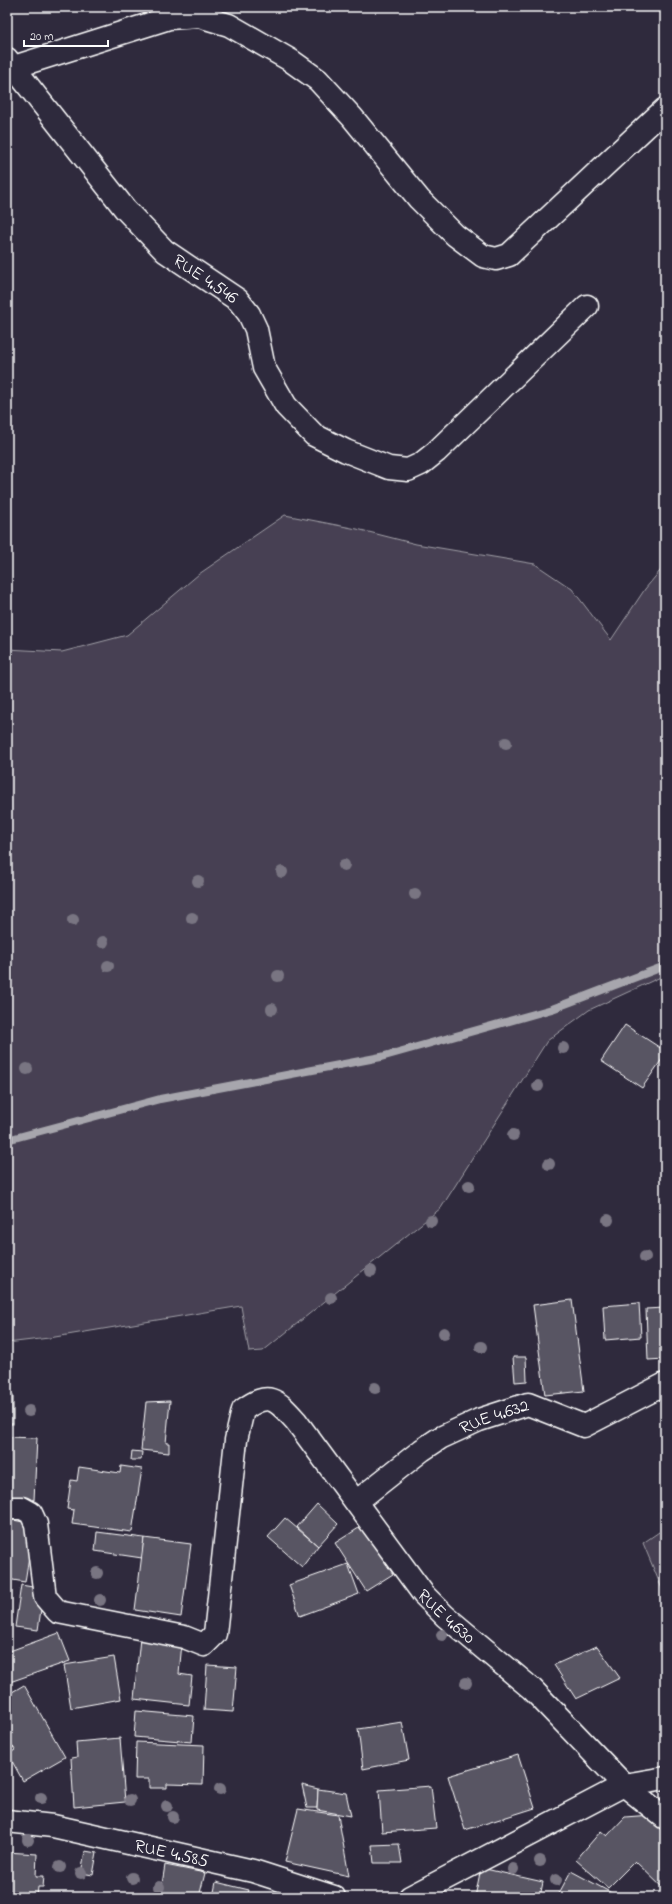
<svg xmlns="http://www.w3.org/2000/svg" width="672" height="1904" viewBox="0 0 672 1904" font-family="'Indie Flower',sans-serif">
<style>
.green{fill:#464152;stroke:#a2a0a8}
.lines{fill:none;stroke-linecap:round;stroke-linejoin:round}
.stream{stroke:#a7a6ad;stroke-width:8}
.building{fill:#595564;stroke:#fff}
.minor-casing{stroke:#fff;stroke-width:25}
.minor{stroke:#2f2a3d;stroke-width:22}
.tree{fill:#797582}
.labels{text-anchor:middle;stroke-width:3;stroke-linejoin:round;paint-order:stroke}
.street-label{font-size:18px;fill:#fff;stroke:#2f2a3d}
</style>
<rect width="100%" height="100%" fill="#2f2a3d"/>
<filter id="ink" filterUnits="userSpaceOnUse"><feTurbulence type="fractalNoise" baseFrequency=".025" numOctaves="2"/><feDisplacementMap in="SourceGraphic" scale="8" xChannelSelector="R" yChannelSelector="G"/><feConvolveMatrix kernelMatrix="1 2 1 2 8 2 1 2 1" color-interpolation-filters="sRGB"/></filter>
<g filter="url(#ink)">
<g class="green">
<polygon points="285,515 357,529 416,544 535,564 572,589 611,640 645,589 665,565 665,975 589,1010 547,1041 441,1208 263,1351 249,1352 241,1306 49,1338 7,1343 7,649 62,652 127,635 199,574"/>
<polygon points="665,1528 665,1596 643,1543"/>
</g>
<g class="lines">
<polyline class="stream" points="7,1140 160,1099 381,1057 552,1009 665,966"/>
</g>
<g class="building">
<polygon points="625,1025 665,1051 665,1055 642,1088 601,1061"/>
<polygon points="572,1300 584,1391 545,1395 533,1305"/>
<polygon points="639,1303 641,1337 605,1340 603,1306"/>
<polygon points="664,1308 665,1359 648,1360 646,1309"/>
<polygon points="513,1357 526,1357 527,1381 515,1382"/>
<rect x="7" y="1396" width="6" height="28"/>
<polygon points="170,1401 166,1443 169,1443 169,1453 141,1450 146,1402"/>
<polygon points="7,1437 37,1438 34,1500 7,1499"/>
<polygon points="132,1451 142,1452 141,1460 131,1460"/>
<polygon points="121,1466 142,1469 132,1532 72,1524 74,1510 67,1509 71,1480 77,1481 79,1467 120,1473"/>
<polygon points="317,1504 338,1524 318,1546 297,1527"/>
<polygon points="285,1518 318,1546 302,1567 268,1537"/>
<polygon points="8,1519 34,1524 25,1582 7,1579"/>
<polygon points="362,1526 393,1574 366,1591 335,1543"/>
<polygon points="97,1532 144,1538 142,1558 95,1551"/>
<polygon points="144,1538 191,1544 181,1617 135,1610"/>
<polygon points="348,1564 359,1594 300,1616 289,1585"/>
<polygon points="21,1585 44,1589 38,1630 15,1627"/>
<polygon points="59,1633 70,1661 7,1683 7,1652"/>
<polygon points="140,1638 182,1643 179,1674 192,1676 189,1705 134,1699"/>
<polygon points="597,1646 620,1678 576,1699 554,1665"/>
<polygon points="114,1657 121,1699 71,1708 64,1665"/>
<polygon points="207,1665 237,1667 233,1712 204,1710"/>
<polygon points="24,1685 65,1757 23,1781 8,1754 15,1750 7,1737 7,1695"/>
<polygon points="136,1711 194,1716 192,1742 134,1737"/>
<polygon points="402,1722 409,1760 363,1769 358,1729"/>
<polygon points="120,1738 125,1802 74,1807 71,1758 77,1757 76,1742"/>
<polygon points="136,1742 204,1745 203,1785 167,1784 167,1788 149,1788 149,1779 135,1779"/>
<polygon points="518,1755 535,1808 465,1830 448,1776"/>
<polygon points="302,1785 318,1789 317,1808 307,1808"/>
<polygon points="431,1786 436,1828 382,1832 379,1790"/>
<polygon points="318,1789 346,1793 351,1816 317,1810"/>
<polygon points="298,1809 338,1815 349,1876 285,1862"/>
<polygon points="651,1815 665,1824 665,1890 635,1861 608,1888 576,1860 601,1831 607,1836 625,1817"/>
<polygon points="399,1844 402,1863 374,1863 372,1845"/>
<polygon points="85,1851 97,1853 93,1875 81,1873"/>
<polygon points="7,1852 37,1854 36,1876 44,1876 43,1887 38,1887 37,1897 7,1897"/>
<polygon points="165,1865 205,1873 199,1897 160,1897"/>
<polygon points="481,1868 543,1882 540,1897 475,1897"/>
<polygon points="571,1871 619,1897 557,1897"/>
<polygon points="216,1882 249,1890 247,1897 213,1897"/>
</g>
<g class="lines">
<g class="minor-casing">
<g id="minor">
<path id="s1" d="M7,59L125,209L165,251L238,300L249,314L256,329L264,368L286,406L314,435L346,451L389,468L408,470L421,464L436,452L587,306"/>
<polyline points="14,67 169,18 199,16 229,25 290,60 318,80 352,117 419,199 455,235 483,256 496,259 509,255 665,109"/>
<path id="s2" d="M356,1502L422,1450L440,1438L479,1420L528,1404L584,1426L665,1384"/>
<path id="s3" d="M7,1508H22L31,1513L36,1524L45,1597L58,1612L184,1637L204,1645L215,1634L236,1440L243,1410C269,1391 276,1399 296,1421L424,1595L445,1616L532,1689L624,1785L665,1818"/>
<path id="s4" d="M7,1821L53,1826L253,1871L334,1897"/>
<polyline points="410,1897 624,1785 665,1778"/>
</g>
</g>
<use href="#minor" class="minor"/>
</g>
<g class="tree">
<circle cx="506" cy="743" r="6"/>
<circle cx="344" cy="865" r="6"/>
<circle cx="282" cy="872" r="6"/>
<circle cx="198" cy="881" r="6"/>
<circle cx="415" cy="894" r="6"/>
<circle cx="192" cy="918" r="6"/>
<circle cx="73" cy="920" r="6"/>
<circle cx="103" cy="942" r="6"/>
<circle cx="108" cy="966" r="6"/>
<circle cx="278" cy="976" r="6"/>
<circle cx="272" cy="1009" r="6"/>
<circle cx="563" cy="1048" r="6"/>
<circle cx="27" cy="1069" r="6"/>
<circle cx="538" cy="1086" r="6"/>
<circle cx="513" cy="1135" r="6"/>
<circle cx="549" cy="1164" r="6"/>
<circle cx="469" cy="1186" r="6"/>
<circle cx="608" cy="1220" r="6"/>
<circle cx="431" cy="1221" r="6"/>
<circle cx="645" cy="1257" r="6"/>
<circle cx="371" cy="1271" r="6"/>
<circle cx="331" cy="1298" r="6"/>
<circle cx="444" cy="1333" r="6"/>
<circle cx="481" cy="1347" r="6"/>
<circle cx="375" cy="1388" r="6"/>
<circle cx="29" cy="1411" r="6"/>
<circle cx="97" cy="1573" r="6"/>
<circle cx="100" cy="1600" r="6"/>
<circle cx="442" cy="1635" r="6"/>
<circle cx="466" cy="1683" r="6"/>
<circle cx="220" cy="1789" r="6"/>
<circle cx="41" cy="1798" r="6"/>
<circle cx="130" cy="1800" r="6"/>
<circle cx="167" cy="1806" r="6"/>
<circle cx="173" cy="1817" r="6"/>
<circle cx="28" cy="1840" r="6"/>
<circle cx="540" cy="1861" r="6"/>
<circle cx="60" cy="1867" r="6"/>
<circle cx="513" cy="1869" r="6"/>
<circle cx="81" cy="1873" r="6"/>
<circle cx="132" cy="1878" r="6"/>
<circle cx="556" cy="1880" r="6"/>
<circle cx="159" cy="1887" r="6"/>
</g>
</g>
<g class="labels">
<g class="street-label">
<text dy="6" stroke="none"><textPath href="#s1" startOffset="298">RUE 4.546</textPath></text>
<text dy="6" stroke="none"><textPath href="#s2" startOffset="164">RUE 4.632</textPath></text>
<text dy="6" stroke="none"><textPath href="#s3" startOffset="833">RUE 4.630</textPath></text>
<text dy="6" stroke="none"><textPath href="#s4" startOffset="168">RUE 4.585</textPath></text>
</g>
</g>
<rect width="672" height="1904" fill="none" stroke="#2f2a3d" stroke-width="24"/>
<rect x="12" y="12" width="648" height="1880" fill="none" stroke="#fff" stroke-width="1.5" filter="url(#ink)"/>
<path d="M24 40v6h84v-6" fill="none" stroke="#ffffff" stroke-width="2"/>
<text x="30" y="40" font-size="12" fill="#ffffff" stroke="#2f2a3d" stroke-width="3" paint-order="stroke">20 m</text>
</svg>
